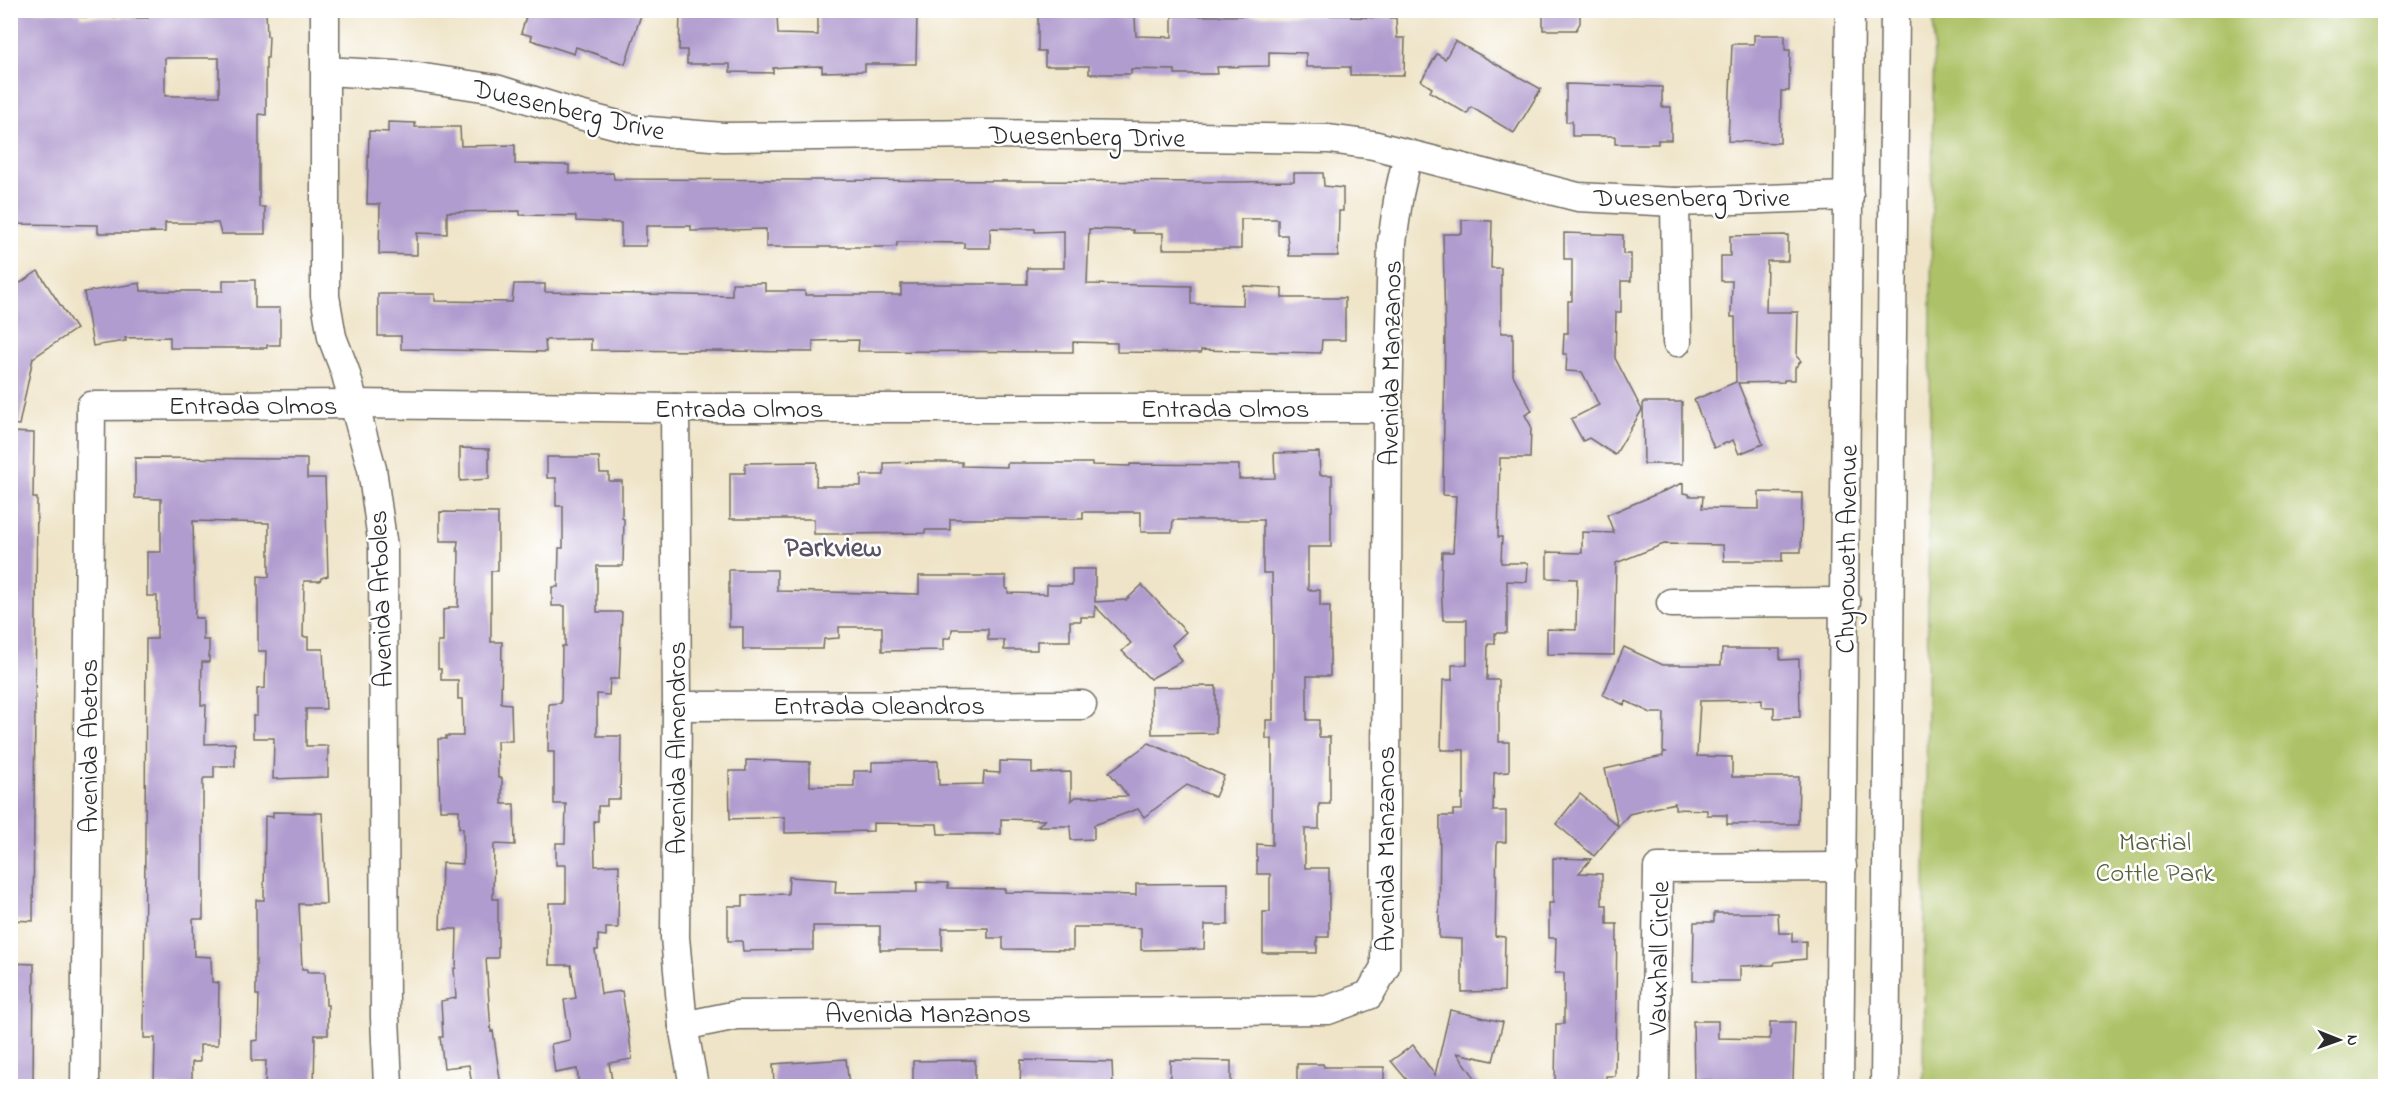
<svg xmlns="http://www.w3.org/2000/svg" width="2396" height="1097" viewBox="0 0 2396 1097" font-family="'Indie Flower',sans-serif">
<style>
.green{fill:#adc267;stroke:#6c7649;stroke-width:1.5}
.building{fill:#b19ccf;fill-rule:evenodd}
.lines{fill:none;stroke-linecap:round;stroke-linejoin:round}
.minor-casing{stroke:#706c62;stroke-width:31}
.minor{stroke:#fff;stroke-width:28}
.labels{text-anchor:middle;stroke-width:5;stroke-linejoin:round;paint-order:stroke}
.street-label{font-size:27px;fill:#2b2b2b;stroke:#fff}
.park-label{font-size:27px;fill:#586040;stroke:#fff}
.neighbourhood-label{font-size:28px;font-weight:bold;fill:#5a5364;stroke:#fff}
</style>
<rect width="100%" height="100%" fill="#fff"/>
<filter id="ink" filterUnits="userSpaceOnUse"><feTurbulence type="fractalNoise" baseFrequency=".0167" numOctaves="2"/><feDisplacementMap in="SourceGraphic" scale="12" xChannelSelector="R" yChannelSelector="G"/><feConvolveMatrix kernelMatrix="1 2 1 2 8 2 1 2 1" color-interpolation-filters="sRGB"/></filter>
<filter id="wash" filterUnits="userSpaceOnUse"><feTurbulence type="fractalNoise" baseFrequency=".008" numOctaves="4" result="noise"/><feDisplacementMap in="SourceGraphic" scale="24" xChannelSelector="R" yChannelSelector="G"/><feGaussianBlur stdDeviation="1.35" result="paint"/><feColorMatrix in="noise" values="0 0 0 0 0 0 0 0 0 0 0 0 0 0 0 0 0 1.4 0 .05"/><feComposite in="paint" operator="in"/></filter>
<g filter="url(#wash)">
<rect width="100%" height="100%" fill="#efe4c8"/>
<polygon class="green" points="1934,11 2385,11 2385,1086 1923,1086"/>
<g id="blocks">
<g class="building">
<path d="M10,10L81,13V17L148,18V10H266L267,36H269L268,58H266V115L259,114V207H265V234H221L218,223H165V232L132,233H98V225L10,224ZM165,58H219V96H165Z"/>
<polygon points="528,10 627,10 641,15 625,64 576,47 574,54 531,40 532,36 521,33"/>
<polygon points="1543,10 1580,10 1580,23 1576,30 1543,30"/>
<polygon points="680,12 777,15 778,34 818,35 818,14 917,12 916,64 865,64 865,71 822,72 822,66 785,67 773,68 773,73 730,72 730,64 687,64 687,50 679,50"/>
<polygon points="1038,13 1135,17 1136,36 1172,37 1172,16 1351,15 1351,17 1396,18 1397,38 1405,38 1404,75 1350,75 1350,67 1306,67 1306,53 1269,52 1269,66 1217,67 1218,74 1175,74 1175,70 1131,69 1131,74 1089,74 1089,66 1045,66 1045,51 1038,51"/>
<polygon points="1754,35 1785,35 1785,50 1790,50 1789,91 1781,91 1780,143 1728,141 1732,44 1754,44"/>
<polygon points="1455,41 1541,89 1514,133 1471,107 1467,114 1430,92 1432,88 1421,81 1437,54 1445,59"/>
<polygon points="1566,84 1662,87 1662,107 1671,107 1671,140 1658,140 1658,144 1615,144 1615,136 1572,136 1572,121 1566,122"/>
<polygon points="388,122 415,123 415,127 460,127 461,146 515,145 515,164 569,165 569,174 613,173 614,179 1236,182 1294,181 1294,173 1323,173 1324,186 1343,188 1343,211 1339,211 1338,256 1289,256 1287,235 1278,235 1278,219 1241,219 1241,249 1163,249 1163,233 1133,233 1133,230 1089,229 1087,284 1191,286 1191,304 1243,305 1244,286 1282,288 1282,298 1345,298 1345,340 1322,340 1321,353 1201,350 1201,353 1117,352 1117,343 1073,342 1073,352 858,351 859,340 813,341 813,352 591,350 591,339 545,340 546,352 401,349 401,336 378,336 378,294 435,294 435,301 512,302 514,284 545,284 545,292 732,296 732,283 765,283 765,291 805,291 805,295 901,295 901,284 1027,284 1027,268 1064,268 1064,231 1035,232 1035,229 990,228 990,248 964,248 964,243 897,242 897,246 890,247 766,247 766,229 691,231 691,226 646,226 646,246 621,246 621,223 576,221 576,216 520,215 520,211 447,212 447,234 417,233 417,255 379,254 380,204 367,204 369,131 388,132"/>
<polygon points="1462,220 1492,221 1491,268 1501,268 1501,333 1513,333 1513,375 1532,411 1525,415 1531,426 1530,458 1500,458 1498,537 1502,537 1501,563 1528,563 1527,582 1507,581 1507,633 1495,633 1495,644 1488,644 1487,680 1499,680 1499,742 1509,742 1509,772 1494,773 1493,811 1506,811 1506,842 1497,842 1495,936 1505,937 1504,991 1462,992 1462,939 1439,938 1440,816 1453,816 1453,810 1462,810 1462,794 1464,794 1464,750 1441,750 1443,680 1452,680 1452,665 1467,665 1467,620 1443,620 1441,583 1442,552 1453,552 1456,496 1443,495 1445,332 1443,234 1462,234"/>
<polygon points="1564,233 1623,235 1623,254 1631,254 1631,281 1621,281 1621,312 1616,312 1615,358 1642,410 1615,455 1589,438 1583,441 1571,419 1599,405 1582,372 1566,371 1567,354 1563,354 1564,333 1568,333 1568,301 1572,301 1572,259 1564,259"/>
<polygon points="1788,235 1788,261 1767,261 1766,312 1798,312 1797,357 1801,361 1795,368 1795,380 1784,380 1784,382 1738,383 1763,444 1739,454 1733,440 1714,448 1694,400 1736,382 1735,317 1731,317 1732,281 1721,281 1721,256 1730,256 1730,236"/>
<polygon points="38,271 76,329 33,358 19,425 10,424 10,290"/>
<polygon points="223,280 255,280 255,308 280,308 280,345 267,345 267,348 170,348 170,337 125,338 126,341 93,346 84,292 140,283 141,291 223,291"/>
<polygon points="1643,402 1682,402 1682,464 1644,464"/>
<polygon points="10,432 34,433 33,498 37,498 33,921 10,920"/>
<polygon points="460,448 489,449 489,479 460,481"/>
<polygon points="1319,452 1320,475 1332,475 1332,511 1331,511 1331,547 1308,547 1308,590 1320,590 1320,606 1330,606 1330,676 1307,676 1307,720 1319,720 1319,737 1330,737 1330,804 1319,804 1319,829 1305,829 1305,868 1329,868 1329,937 1317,937 1317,953 1263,953 1263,912 1270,912 1270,874 1257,874 1257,844 1272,845 1272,739 1266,739 1266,720 1273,720 1273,639 1272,573 1263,573 1263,520 1173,520 1172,532 1141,532 1141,512 1083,512 1083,519 950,519 950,530 925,530 925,533 840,534 814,534 814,519 730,519 730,473 745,473 745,463 817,462 816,486 861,486 861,475 884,475 884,463 919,462 962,462 962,466 1007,467 1007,463 1092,463 1092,465 1130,466 1130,464 1239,465 1239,479 1275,478 1274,453"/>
<polygon points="547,457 599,457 600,473 609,473 609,481 622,481 622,518 624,519 623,566 597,566 597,612 622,612 619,679 610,679 609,695 597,694 597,736 621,736 620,799 607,799 607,806 598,806 598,821 594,821 595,866 619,865 618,928 606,928 606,936 598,935 598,950 595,950 601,994 622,991 629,1035 632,1059 609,1063 613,1086 579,1086 577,1069 555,1073 551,1044 570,1040 564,1000 576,998 571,965 549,965 549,903 566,903 566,865 556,865 556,843 565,843 566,804 554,804 554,752 548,752 549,704 561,703 562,646 565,646 565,606 552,606 552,587 558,587 559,548 563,548 563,506 556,506 556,478 547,478"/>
<polygon points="135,458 307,459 307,478 325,478 328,576 321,578 320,581 304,581 303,637 308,637 308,649 323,649 326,709 306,709 306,746 328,746 328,777 273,779 274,738 253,738 253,716 257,716 257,689 265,688 266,651 258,651 258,576 269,577 269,523 193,521 195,618 203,618 203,640 209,640 209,662 202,662 201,705 206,705 205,744 235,743 235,766 214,766 214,778 204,778 203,780 203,919 193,919 194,956 211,957 212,982 219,983 218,1045 200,1045 200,1062 192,1062 192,1086 154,1086 155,1038 144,1038 146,639 157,639 157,596 147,596 147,552 161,552 161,499 135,498"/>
<polygon points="1683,483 1683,493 1689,494 1689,496 1703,496 1702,508 1759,509 1759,492 1802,493 1801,552 1782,552 1782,561 1724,561 1723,545 1664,544 1616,563 1614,655 1547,654 1547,629 1576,630 1577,579 1547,578 1547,552 1582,553 1582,532 1614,533 1607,515"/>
<polygon points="440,512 498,513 498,571 491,571 491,642 502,642 501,703 511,704 512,741 497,741 498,778 502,778 502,804 514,804 515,845 494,844 493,899 498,899 498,958 486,958 491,1032 493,1031 501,1086 472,1086 469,1065 444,1068 440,1037 443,1037 441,1001 456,998 454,968 456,968 457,929 440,929 442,863 463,864 463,828 459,828 459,810 440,810 438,739 446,739 446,736 463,736 462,699 458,699 458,680 441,680 441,669 438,669 438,642 443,642 443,610 449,609 449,607 458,607 459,551 457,551 458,541 440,541"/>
<polygon points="1072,569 1095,569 1095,602 1126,600 1142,585 1186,632 1172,645 1182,661 1150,679 1122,651 1131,643 1095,606 1095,617 1081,617 1081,621 1070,621 1070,641 1037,641 1037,650 1004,650 1004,640 988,640 988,629 952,629 951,638 944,638 944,650 882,651 882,627 839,627 839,638 824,639 823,649 743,649 743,627 729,627 729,570 777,570 777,591 919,594 919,576 1006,576 1006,589 1008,589 1008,593 1047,594 1047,585 1072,585"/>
<polygon points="1624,647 1663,665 1721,665 1722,649 1780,649 1780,660 1799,659 1800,717 1774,718 1774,707 1762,707 1762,700 1700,701 1697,756 1732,757 1732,777 1799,777 1798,824 1727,824 1727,815 1707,815 1707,810 1675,809 1675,803 1629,814 1594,856 1556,824 1580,794 1618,826 1605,769 1663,756 1663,753 1666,752 1663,751 1664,713 1651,713 1626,701 1624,705 1603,695"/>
<polygon points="1216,686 1216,733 1152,734 1151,687"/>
<polygon points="1149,743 1224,776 1215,797 1187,785 1144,817 1138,809 1094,825 1094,839 1071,840 1070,826 1037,826 1045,820 1001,819 1001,834 938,834 937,824 873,823 873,831 785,833 785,817 730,819 729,771 746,771 746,760 810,762 810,786 854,786 854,771 872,771 872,762 938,761 939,785 983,784 984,772 1000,773 1000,761 1032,762 1032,773 1071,772 1071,801 1076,797 1128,796 1109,772"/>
<polygon points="273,812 322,813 326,904 299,904 302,969 307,969 307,972 325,972 326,1005 328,1005 328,1035 315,1035 314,1086 265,1086 266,1061 252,1061 252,1041 258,1040 259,995 256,995 256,900 264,900 265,816 273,817"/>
<polygon points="1553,858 1591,859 1579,873 1602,874 1602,905 1607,905 1607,924 1617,924 1615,1076 1606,1076 1606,1086 1555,1086 1556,1024 1564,1024 1564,973 1555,973 1556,938 1549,938 1549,903 1553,903"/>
<polygon points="789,877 836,880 835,893 917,892 917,882 948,883 948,888 1005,889 1005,892 1136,895 1136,884 1228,883 1228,925 1205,925 1204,949 1141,950 1141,928 1119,927 1073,927 1073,950 1003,949 1003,938 988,938 988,928 942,928 942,950 880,950 880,926 813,926 813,950 743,951 742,941 728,941 728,906 743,906 743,895 788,894"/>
<polygon points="1714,913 1778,913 1779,933 1792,933 1792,942 1806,941 1806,959 1775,962 1774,965 1740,966 1740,981 1693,981 1694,922 1714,922"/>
<polygon points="10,963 34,964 33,1086 10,1086"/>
<polygon points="1450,1010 1503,1022 1493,1061 1457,1053 1481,1086 1412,1086 1391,1061 1413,1045 1435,1075"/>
<polygon points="1693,1021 1718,1021 1718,1038 1770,1039 1770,1022 1795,1022 1793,1081 1774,1081 1774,1086 1712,1086 1712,1080 1694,1080"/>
<polygon points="846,1059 849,1086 774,1086 773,1064"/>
<polygon points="975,1060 975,1086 913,1086 913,1061"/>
<polygon points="1021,1060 1112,1062 1113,1086 1020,1086"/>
<polygon points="1170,1060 1231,1061 1231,1086 1170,1086"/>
<polygon points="1297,1064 1323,1064 1324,1067 1384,1067 1384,1086 1297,1086"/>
</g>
</g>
</g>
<g filter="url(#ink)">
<use href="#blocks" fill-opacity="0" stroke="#706c62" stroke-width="1.5"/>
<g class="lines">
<g class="minor-casing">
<g id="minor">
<polyline points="325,10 325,296 332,337 345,371 372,469 383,547 385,1017 388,1086"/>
<polyline points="326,71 411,76 496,89 576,114 637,130 723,137 985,134 1329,139 1373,145 1578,197 1675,202 1849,196"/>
<polyline points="1675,202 1677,342"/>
<polyline points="675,408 677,706 675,937 683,1026 694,1086"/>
<polyline points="1671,603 1846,602"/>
<polyline points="677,706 1082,705"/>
<polyline points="683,1026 737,1015 1328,1010 1369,995 1385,967 1388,408 1392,242 1399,194 1408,154"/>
<polyline points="85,1086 91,406 353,404 675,408 1388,408"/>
<polyline points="1655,1086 1658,868 1842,867"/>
<polyline points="1839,1086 1850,10"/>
<polyline points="1885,1086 1895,10"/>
</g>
</g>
<use href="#minor" class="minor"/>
</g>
</g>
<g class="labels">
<g class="street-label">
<text transform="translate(569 109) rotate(13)" y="9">Duesenberg Drive</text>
<text transform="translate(1087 136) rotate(1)" y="9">Duesenberg Drive</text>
<text x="1692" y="206">Duesenberg Drive</text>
<text transform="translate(1390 363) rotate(-89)" y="9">Avenida Manzanos</text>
<text x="253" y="414">Entrada Olmos</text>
<text x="739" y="417">Entrada Olmos</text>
<text x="1225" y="417">Entrada Olmos</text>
<text transform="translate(1846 549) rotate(-89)" y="9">Chynoweth Avenue</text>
<text transform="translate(380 599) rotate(-92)" y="9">Avenida Arboles</text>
<text x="879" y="714">Entrada Oleandros</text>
<text transform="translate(88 746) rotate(-90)" y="9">Avenida Abetos</text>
<text transform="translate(676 748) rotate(-90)" y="9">Avenida Almendros</text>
<text transform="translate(1385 849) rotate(-90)" y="9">Avenida Manzanos</text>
<text transform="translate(1658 958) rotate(-89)" y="9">Vauxhall Circle</text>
<text x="928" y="1022">Avenida Manzanos</text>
</g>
<g class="park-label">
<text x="2155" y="850">Martial<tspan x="2155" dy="31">Cottle Park</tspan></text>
</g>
<g class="neighbourhood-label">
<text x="833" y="556">Parkview</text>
</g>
</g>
<rect width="2396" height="1097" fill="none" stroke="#fff" stroke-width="36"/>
<g transform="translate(2339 1040) rotate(91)" stroke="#ffffff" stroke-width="4.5" paint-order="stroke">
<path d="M0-4.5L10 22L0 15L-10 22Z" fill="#2b2b2b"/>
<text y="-9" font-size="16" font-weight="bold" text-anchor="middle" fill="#2b2b2b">N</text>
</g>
</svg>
